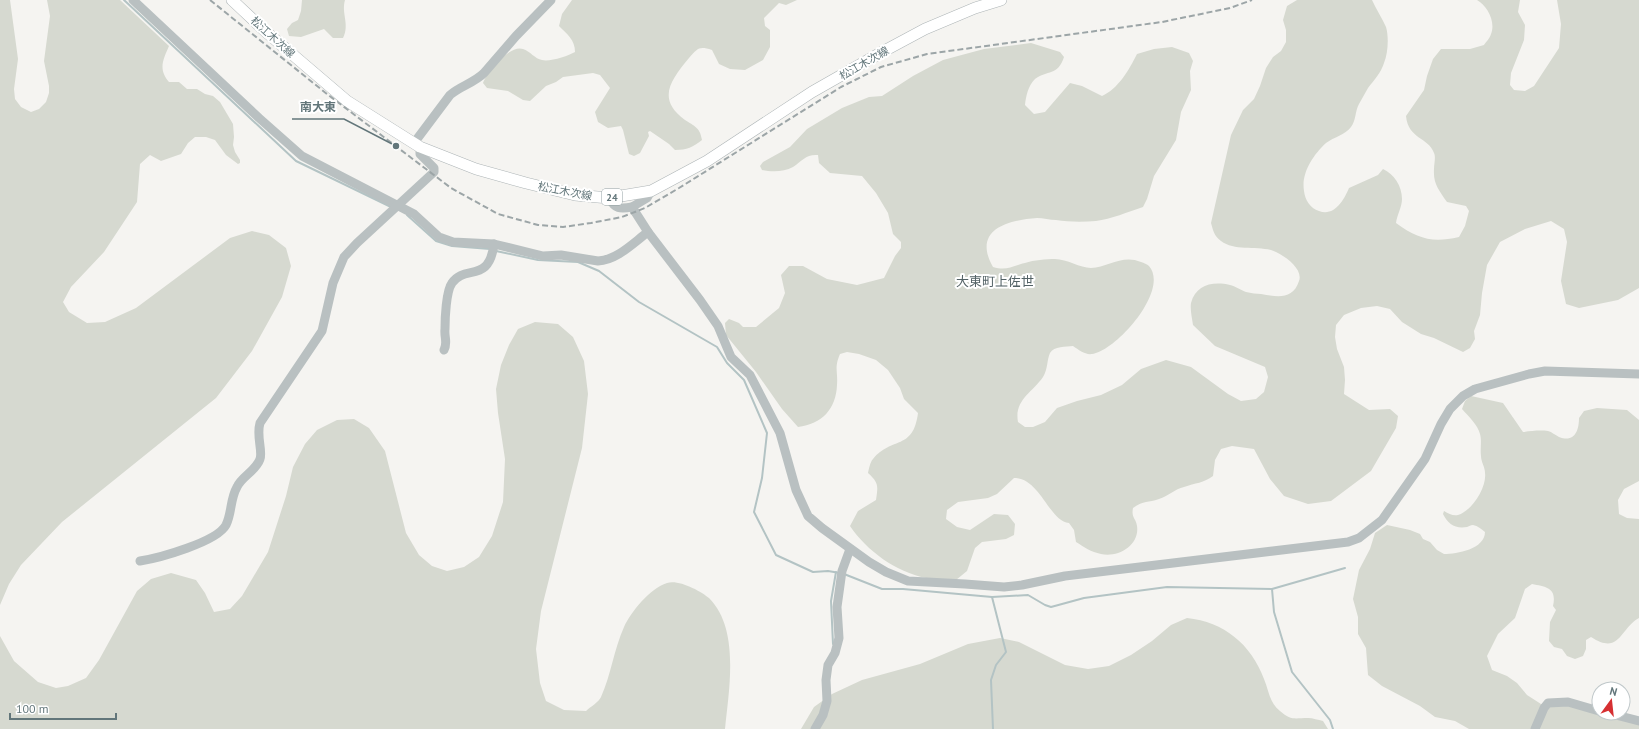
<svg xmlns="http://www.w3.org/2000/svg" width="1639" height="729" viewBox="0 0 1639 729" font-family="'PT Sans','Noto Sans JP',sans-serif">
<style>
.green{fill:#d6d9d0}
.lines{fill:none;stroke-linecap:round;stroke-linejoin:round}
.stream{stroke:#b3c3c4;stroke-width:2}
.major-casing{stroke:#adb4b6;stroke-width:12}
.minor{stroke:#b9c0c1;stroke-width:9}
.major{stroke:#fff;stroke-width:11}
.rail{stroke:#9ca5a7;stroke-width:2;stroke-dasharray:6 3;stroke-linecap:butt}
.labels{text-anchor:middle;stroke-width:4;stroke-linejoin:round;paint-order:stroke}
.shield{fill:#fff;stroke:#919fa2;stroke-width:1}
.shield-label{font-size:10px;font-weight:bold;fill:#62767a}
.street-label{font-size:11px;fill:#62767a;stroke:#fff}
.quarter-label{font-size:13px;fill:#536266;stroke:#fff}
.leader{fill:none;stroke:#62767a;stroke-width:1.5}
.callout-dot{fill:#62767a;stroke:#fff;stroke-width:1.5}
.callout-label{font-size:12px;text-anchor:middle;font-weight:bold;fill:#62767a;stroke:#fff;stroke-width:4;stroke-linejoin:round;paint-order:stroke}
</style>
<rect width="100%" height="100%" fill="#f5f4f1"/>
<g class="green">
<path d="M0,0H10L18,59L14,89L15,99L21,107L31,112L39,109L46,102L49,93V86L44,61L50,16L47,0H120L169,46C163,60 158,69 169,82H179L187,89H197L205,94L213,96L220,102L233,124L234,137L233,145L235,152L240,160V163L238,164L226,155L215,140L206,137H195L188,143L181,154L161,161L150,155L140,164L137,202L104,252L71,287L63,302L69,312L87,323L105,322L136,308L230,238L252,231L269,235L286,248L291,266L282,297L252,351L216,398L62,522L21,565L9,584L0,605Z"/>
<path d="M302,0H345C341,14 350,24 343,38H333L324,29L301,37L289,36L287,29L292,23L298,20L301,11Z"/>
<path d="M572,0H797L786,5L779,3L764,18L765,26L770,30V47L763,60L745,70L730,69L719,64L712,50C699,46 698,48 689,58C671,80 656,99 685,120C694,126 700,127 702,140C693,147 687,150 675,150L669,144L650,131L648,132L649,136L640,153L634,156L629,154L623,130L621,126L608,128L598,122L595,112L610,88L600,75L593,73L563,77L556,82L546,86L530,101L523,100L508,91L487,88L483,83C487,72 510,44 523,49C530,51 535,59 542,60C550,62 568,56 575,52C575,40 567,34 559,26L562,14Z"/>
<path d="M1297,0H1372C1376,9 1382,18 1386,27C1389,37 1388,53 1384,63C1381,73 1374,80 1368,88C1365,93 1362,99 1359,104C1355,111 1356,121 1351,127C1345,135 1334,137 1326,143C1313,155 1301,173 1304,191C1305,200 1310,208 1319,211C1334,217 1344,200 1349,188L1378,175L1383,169C1394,174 1402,186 1402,199C1402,207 1397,215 1396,223C1418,239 1432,243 1459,237L1465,226L1469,211L1466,206L1447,202C1439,190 1433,184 1434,169C1434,164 1436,157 1434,153C1428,137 1408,139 1406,116L1424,90L1427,76L1433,59L1441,49H1470L1484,45C1486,42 1490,38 1491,34C1496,21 1487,6 1477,0H1520L1518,12L1525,25L1524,40L1511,73L1510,85L1514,90L1525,91L1534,86L1559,48L1561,24L1557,0H1639V288L1618,300L1579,308L1566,304L1561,281L1567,242L1564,229L1551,221L1525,229L1500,242L1487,265L1482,293L1480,315L1474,331L1475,339L1470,348L1463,352L1434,338L1421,334L1402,322L1390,309L1377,306L1361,308L1344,315L1336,325L1335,337L1337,349L1344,367L1345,380L1344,394L1369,410L1390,409L1398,416L1396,428L1371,471L1331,501L1308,504L1284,496L1270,479L1254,449L1232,446L1221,449L1215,460L1213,476C1204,483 1195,483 1184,487C1175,489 1168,496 1159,499C1148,503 1144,500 1133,508C1131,518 1136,518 1137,526C1140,545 1118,558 1101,554C1091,552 1084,547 1076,542L1074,530L1069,523C1049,521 1040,478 1014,478L997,494L988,498L958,502L947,510L946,519L957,527L970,530L994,514L1008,515L1015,524L1014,535L1006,539L982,542L975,548L967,571L956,580C946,579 935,580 926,578C896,572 867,551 850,526L858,511L876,500C878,486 879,483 868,473C869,469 870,462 873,459C892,436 913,451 918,413L904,399L900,388L888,370L876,360L859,354L847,352L840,354C834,368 838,371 837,385C836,409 822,424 798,427L782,409L756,372L726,335L725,323L729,319L739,323L743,327H756L779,308L785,293L781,275L789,266H803L827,279L857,285L884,278L895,256L901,248V242L893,234L888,213L876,193L862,176L830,173L819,163L818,155C806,154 802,161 793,167C784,172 772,172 762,170L760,166L763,162L790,147L807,129L842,108L869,97L882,96L913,76L943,60L984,49L1031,43L1060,52L1064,57C1058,76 1047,70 1035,79C1028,86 1026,96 1025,105L1034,114L1045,112L1070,83L1082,86L1102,96C1118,89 1129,70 1137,54L1154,49L1172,47L1189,53L1193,61L1190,71L1191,90L1181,112L1176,140L1154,176L1147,199L1143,207C1128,212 1111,219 1096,221C1083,222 1068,222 1056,220C1050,220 1043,218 1037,218C1007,220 972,230 993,267C1007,271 1012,266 1025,263C1034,260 1046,259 1055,259C1067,259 1080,268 1091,268C1108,267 1123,254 1141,262C1144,263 1147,264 1149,266C1170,290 1116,351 1092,354C1085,355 1079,350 1073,346C1066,347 1054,346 1050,353C1047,359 1048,369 1043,377C1032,393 1014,400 1018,422L1025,427H1033L1045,422L1057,408L1077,401L1101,395L1122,385L1141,369L1166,360L1191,367L1228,394L1241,401L1256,399L1264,392L1268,377L1265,367L1215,346L1193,325C1192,318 1190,310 1191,303C1196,285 1212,281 1230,285C1235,286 1241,290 1246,292C1251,293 1257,294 1261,294C1277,297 1293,300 1299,281C1304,268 1281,253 1271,250C1255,246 1234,251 1221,241C1214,236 1213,230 1211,223L1231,135L1243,110L1254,99L1260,86L1266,68L1273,57L1281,51L1286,42V30L1283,20L1287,6Z"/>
<path d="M535,322L558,324L573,337L584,361L588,394L582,448L541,611L536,649L540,683L546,701L564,710L586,711C590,707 599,702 601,697C611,675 614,649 624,627C631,612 650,588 667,583C678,579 701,591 709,598C740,629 729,689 725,729H0V636L14,661L38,682L56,688L68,686L86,678L99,660L137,591L151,579L171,573L196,580L205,593L214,612L230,609L242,596L268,552L286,496L293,467L305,444L317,430L337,420L354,419L369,428L385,451L406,533L419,555L432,566L447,571L464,567L479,557L492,536L503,502L505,459L498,413L496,389L501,365L509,345L518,329Z"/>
<path d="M1471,396L1503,403L1523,432C1531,431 1540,430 1548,431C1552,432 1555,435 1559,437C1575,443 1579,430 1579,418L1584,411L1597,408L1627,410L1639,420V481L1624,489L1618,500L1619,514L1627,518L1639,519V618C1620,628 1620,656 1591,637L1586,640V649L1583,656L1575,659L1567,656L1562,649L1554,647L1549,641L1550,622L1556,610L1553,606C1557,588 1547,587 1532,584L1525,589L1515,618L1498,634L1487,656L1492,670L1507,676L1517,683L1527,695L1541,704L1571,705L1639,724V729H1469L1455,721L1435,717L1420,706L1382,686L1368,675L1366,648L1358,634V617L1353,599L1359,570L1370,549L1375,533L1387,525L1410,530L1420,534L1423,539L1430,542L1437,550L1444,554C1457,554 1485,549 1485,532C1481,529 1478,526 1473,525C1470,525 1470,526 1467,527C1455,529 1448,524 1443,514L1444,511C1449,514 1453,516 1458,515C1472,511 1487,487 1485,473C1485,467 1481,462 1481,456C1480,449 1482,441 1480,434C1478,425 1468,416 1462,409L1465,401Z"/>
<path d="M1187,618C1224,622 1251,644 1264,679C1269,691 1269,702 1280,711C1291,721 1295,718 1308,718C1313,718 1318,720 1323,721L1328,729H801L814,707L832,694L862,680L920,664L968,644L1000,638L1019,642L1065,665L1088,669L1109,666L1131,655L1152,641L1171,625Z"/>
</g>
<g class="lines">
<g class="stream">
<polyline points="124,0 296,161 391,207"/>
<polyline points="407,215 436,241 452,246 490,249"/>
<polyline points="496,251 538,260 578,262 599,271 639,302 717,347 727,363 744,380 767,433 762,478 754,512 776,555 813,572 828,571 840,573"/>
<polyline points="844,574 882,589 903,589 992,597 1028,595 1045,605 1051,607 1084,598 1167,587 1272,589 1345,568"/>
<polyline points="1272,589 1274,612 1292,672 1330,720 1333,729"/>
<polyline points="992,597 1006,652 996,665 991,680 993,729"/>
<polyline points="833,644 831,601 836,572"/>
</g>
<g class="major-casing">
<polyline id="major" points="232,0 265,31 347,101 420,147 476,169 526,183 575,195 609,198 651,191 707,161 812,92 884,51 925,29 975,8 1001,0"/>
</g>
<g class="minor">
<path d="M133,0L259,118L302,156L414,214L439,237L453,242L494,244L543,256L561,255L598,261C617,260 633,243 648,232"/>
<path d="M414,143L450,95C460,86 474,83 484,73L516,36L551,0"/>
<polyline points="651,191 647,198 632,207 648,232 700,300 718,326 731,357 750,375 780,433 796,490 808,516 822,528 869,562 886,572 908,581 965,584 1004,587 1022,585 1065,576 1348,542 1359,538 1382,520 1425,459 1441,424 1450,409 1463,396 1475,389 1529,374 1545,371 1639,374"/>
<path d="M609,198C615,209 620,209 632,207"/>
<path d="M444,350C448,343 444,337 445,329C445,319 446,291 452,283C465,264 489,284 494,244"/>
<path d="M140,561C159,558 217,542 226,525C232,513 230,499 237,487C242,476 256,471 260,459C263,451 256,436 260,423L322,331L333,283L344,257L357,243L434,172V168L420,154V147"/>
<polyline points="1608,713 1639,721"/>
<polyline points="815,729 823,715 827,701 826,680 828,665 835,653 839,638 837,607 842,571 850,549"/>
<polyline points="1535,729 1544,708 1548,703 1568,702 1599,711"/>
</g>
<use href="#major" class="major"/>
<polyline class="rail" points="210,0 327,94 451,188 498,214 538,225 563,227 591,223 622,217 645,208 679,188 841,87 881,67 927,54 1162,22 1230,8 1252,0"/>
</g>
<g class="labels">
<rect class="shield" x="602" y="189" width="20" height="16" rx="3"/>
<g class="shield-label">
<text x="612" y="201">24</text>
</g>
<g class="street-label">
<text transform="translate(273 37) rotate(42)" y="4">松江木次線</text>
<text transform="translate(864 63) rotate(-30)" y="4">松江木次線</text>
<text transform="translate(565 191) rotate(11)" y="4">松江木次線</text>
</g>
<g class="quarter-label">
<text x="995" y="286">大東町上佐世</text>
</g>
</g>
<path class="leader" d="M396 146L344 119H292"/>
<circle class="callout-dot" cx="396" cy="146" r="4"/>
<g class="callout-label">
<text x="318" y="111">南大東</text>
</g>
<g transform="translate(1611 701) rotate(15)"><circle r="19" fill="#ffffff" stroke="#c0c8ca"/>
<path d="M0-3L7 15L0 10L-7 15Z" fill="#d63032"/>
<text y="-6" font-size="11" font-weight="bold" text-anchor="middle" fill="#62767a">N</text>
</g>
<path d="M10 713v6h106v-6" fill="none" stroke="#62767a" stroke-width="2"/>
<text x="16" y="713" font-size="12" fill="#62767a" stroke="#ffffff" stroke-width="3" paint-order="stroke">100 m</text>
</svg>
